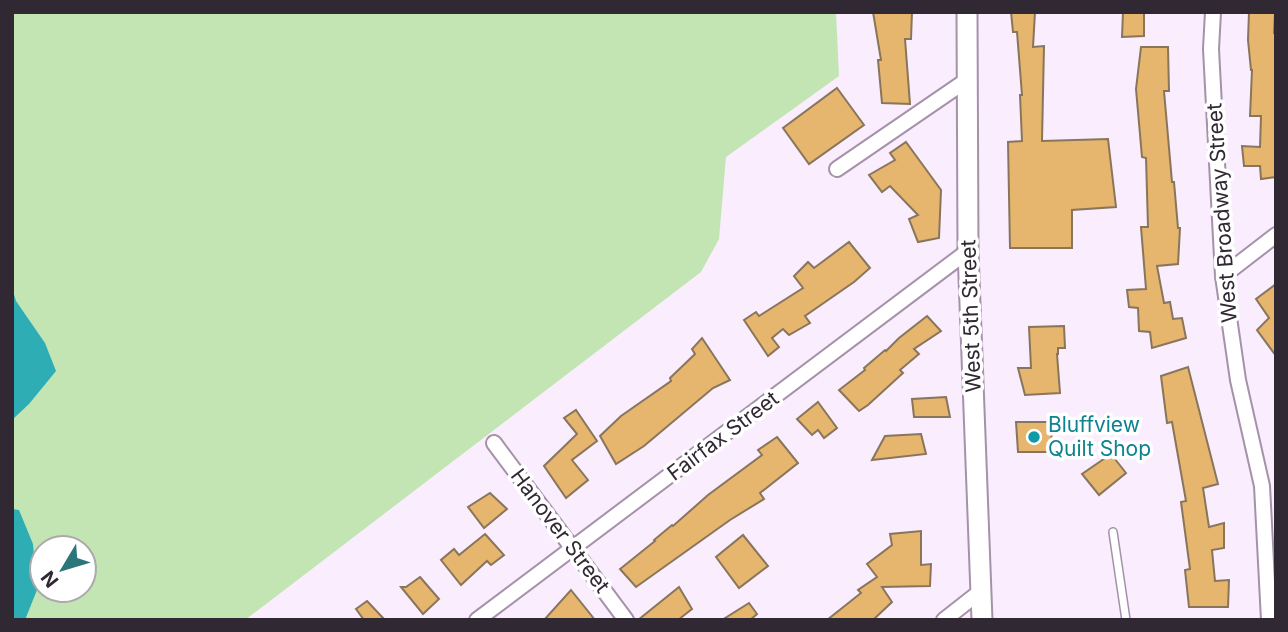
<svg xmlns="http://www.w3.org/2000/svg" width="1288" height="632" viewBox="0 0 1288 632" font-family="Inter,sans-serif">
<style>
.green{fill:#c3e5b3;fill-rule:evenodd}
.water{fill:#2fadb5}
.building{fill:#e6b56e;stroke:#88755c;stroke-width:2}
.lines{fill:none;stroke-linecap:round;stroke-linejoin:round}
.service-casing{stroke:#a691ab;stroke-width:10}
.minor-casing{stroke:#a691ab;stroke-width:18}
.secondary-casing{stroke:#a691ab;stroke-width:23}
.service{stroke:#fff;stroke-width:7}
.minor{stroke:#fff;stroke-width:14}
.secondary{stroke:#fff;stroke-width:19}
.culture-dot{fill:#0f9aa8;stroke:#fff;stroke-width:2.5}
.labels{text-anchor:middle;stroke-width:7;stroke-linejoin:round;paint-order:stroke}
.street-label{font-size:21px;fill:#302832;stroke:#fff}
.culture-label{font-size:21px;fill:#0d838f;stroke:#fff;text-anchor:start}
</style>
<rect width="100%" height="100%" fill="#faedfd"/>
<path class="green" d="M12,12H836L839,76L726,157L719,239L701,272L245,620H12ZM42,548H84V590H42Z"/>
<g class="water">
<polygon points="12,288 16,301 45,343 56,371 29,404 12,420"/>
<polygon points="12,509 19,510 33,544 37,590 25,620 12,620"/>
</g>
<g class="building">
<polygon points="873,12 912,12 911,39 905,39 910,104 882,103 878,60 881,60"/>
<polygon points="1011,12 1035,12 1033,47 1044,46 1042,141 1108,139 1116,207 1072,210 1072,248 1010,248 1008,142 1022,141 1020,95 1022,95 1017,32 1013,32"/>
<polygon points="1123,12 1144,12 1144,36 1122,37"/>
<polygon points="1249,12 1275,12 1274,33 1276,33 1276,177 1261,179 1260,166 1244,166 1242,146 1260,147 1261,116 1250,116 1252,70 1251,70 1248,40"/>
<polygon points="1141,47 1168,47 1169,91 1164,91 1172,182 1174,182 1178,228 1180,228 1178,264 1157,266 1164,303 1170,302 1173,319 1182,318 1186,338 1152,348 1150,332 1139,331 1138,308 1129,307 1127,290 1146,289 1141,227 1148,227 1146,158 1142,157 1136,89"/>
<polygon points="837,88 864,125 809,164 783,128"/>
<polygon points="906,142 941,190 939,238 918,242 909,219 918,215 890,186 882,192 869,175 895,160 890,153"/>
<polygon points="849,242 870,268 854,282 805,316 810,323 789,335 783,329 772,338 779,347 768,356 744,320 756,312 759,316 803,288 794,276 808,262 814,268"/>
<polygon points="1276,284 1276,356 1257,330 1269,318 1256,299"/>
<polygon points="927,316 941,331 914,349 919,354 900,370 903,373 868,405 859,411 839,390 865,370 864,368 885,350 886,351 899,338"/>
<polygon points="1064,326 1065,348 1058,348 1058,354 1057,354 1060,393 1025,395 1018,368 1031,368 1029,327"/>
<polygon points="702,338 730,380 713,388 644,446 616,464 600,436 621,416 671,381 670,378 695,354 692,349"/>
<polygon points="1188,367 1218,484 1203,488 1209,527 1224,523 1224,548 1212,550 1215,581 1229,580 1228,607 1189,607 1185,570 1190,569 1181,502 1186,501 1172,422 1167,423 1161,376"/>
<polygon points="946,397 950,417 914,417 912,399"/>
<polygon points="818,402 837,428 824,438 818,430 812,435 797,419"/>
<polygon points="576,410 597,441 572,460 588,480 566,498 544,466 577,434 564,418"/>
<polygon points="1016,422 1051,422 1052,452 1018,452"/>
<polygon points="921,434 926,454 872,460 885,436"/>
<polygon points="777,437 798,463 760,493 764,499 730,520 636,587 620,569 655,541 654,540 672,525 673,526 708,495 762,455 758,450"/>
<polygon points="1111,454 1126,473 1099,495 1082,474"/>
<polygon points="490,493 507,509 484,528 468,507"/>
<polygon points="921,531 921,565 931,564 930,586 882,587 892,602 873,620 827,620 861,593 858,590 877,577 867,564 892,545 890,534"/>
<polygon points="485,534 504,555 491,565 487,561 461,585 441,560 454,549 459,555"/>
<polygon points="743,535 768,566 739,588 716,557"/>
<polygon points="420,577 439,599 423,614 401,587 406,587"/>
<polygon points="679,587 692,609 678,620 638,620"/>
<polygon points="571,590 595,620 544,620"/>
<polygon points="367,601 385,620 364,620 356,609"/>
<polygon points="749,603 757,614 750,620 722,620"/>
</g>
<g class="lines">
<g class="service-casing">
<polyline id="service" points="1113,532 1126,620"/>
</g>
<g class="minor-casing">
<g id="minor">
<polyline points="1213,12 1211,49 1223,276 1238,380 1262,486 1269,620"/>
<polyline points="837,169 967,80"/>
<polyline points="1223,276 1276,235"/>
<polyline points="494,443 626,620"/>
<polyline points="477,620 968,251"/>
<polyline points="944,620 981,591"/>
</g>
</g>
<g class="secondary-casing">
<polyline id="secondary" points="967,12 968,251 982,620"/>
</g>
<use href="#service" class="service"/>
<use href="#minor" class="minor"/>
<use href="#secondary" class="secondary"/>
</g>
<circle class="culture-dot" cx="1034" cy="437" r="7"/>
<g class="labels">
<g class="street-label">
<text transform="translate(1222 213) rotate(-94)" y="7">West Broadway Street</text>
<text transform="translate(971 316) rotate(-92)" y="7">West 5th Street</text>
<text transform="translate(723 436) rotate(-37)" y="7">Fairfax Street</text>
<text transform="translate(560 531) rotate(53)" y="7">Hanover Street</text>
</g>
<g class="culture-label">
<text x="1048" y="432">Bluffview<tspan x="1048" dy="24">Quilt Shop</tspan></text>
</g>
</g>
<rect width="1288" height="632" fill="none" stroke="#302832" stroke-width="28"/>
<g transform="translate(63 569) rotate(232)"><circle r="33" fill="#ffffff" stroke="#aca9ad" stroke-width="2"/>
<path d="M0-5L12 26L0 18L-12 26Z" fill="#2c767a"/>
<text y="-10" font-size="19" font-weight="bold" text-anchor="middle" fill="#302832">N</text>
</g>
</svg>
